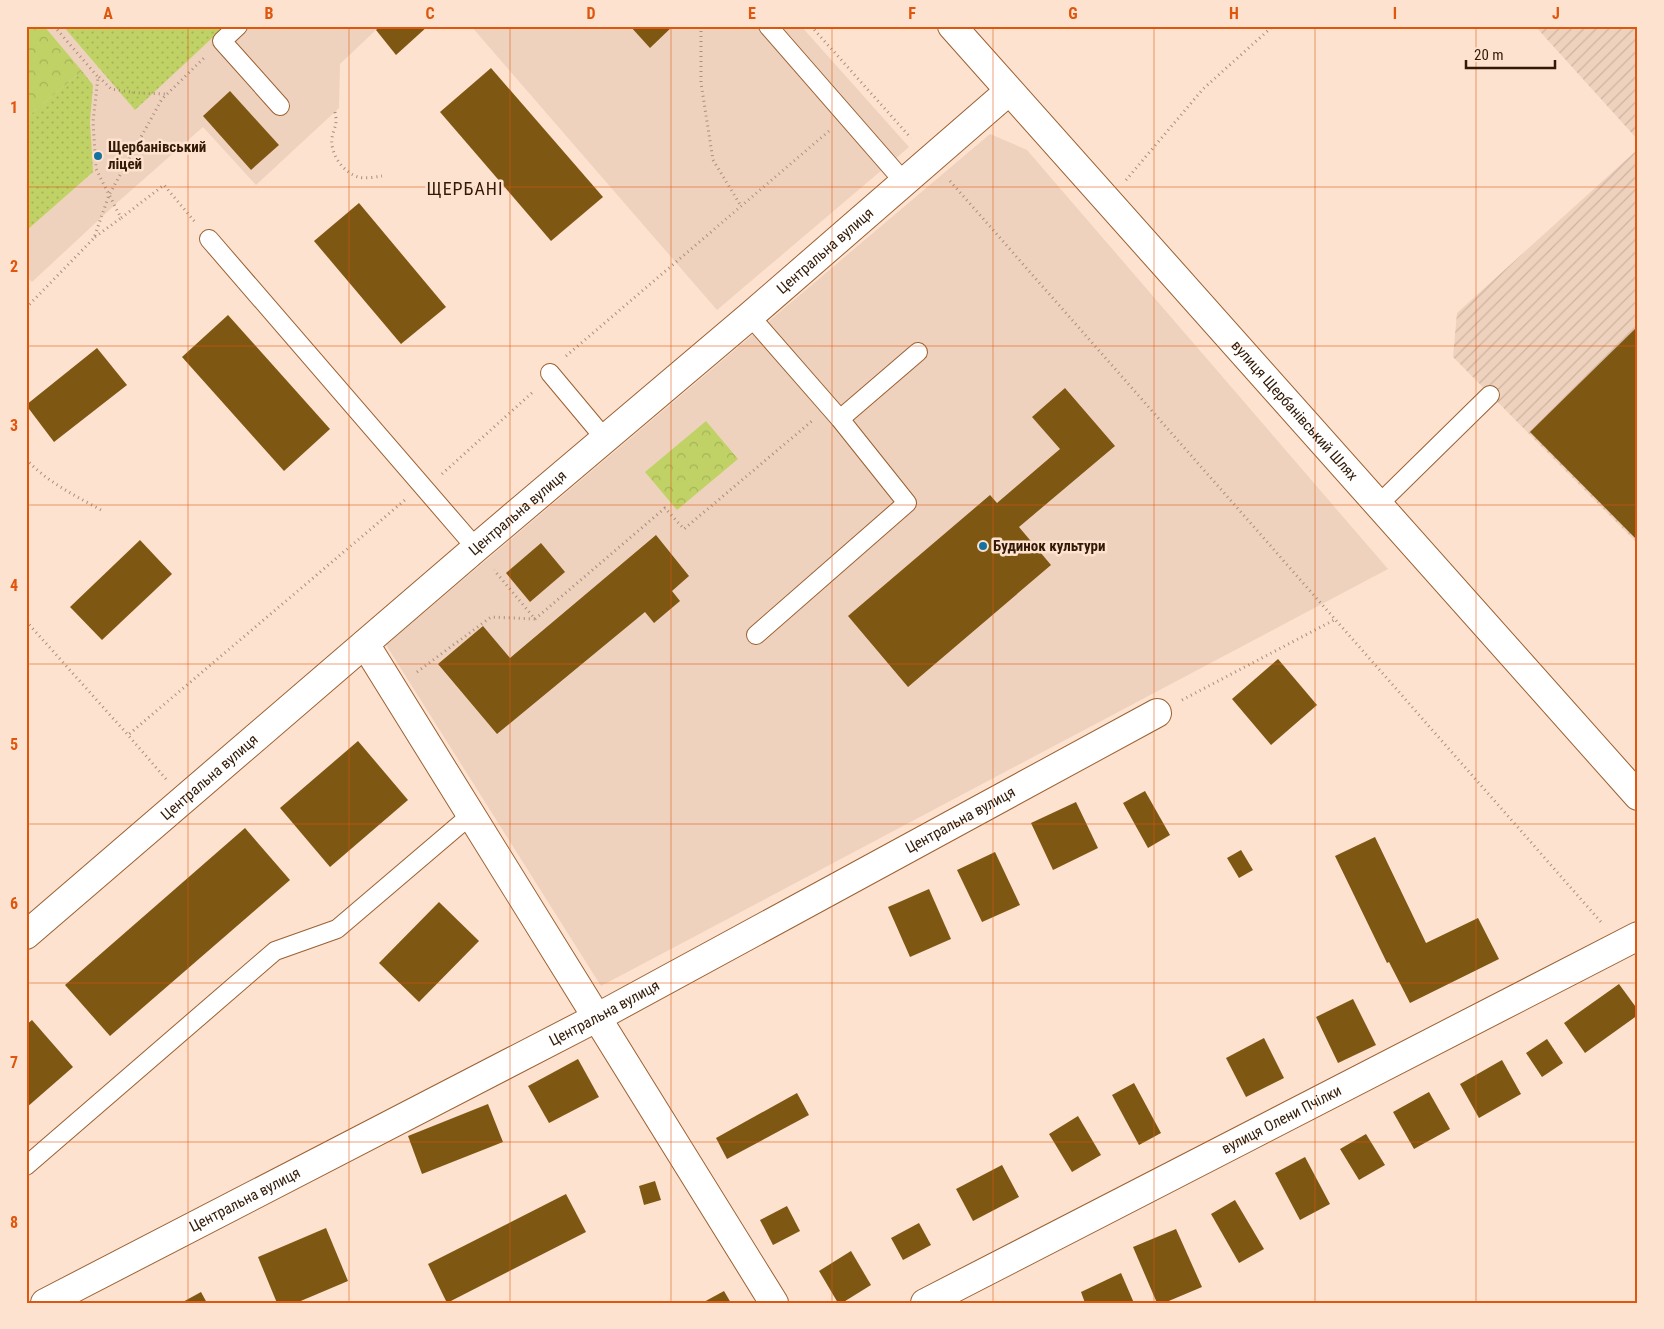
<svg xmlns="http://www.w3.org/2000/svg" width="1664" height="1329" viewBox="0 0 1664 1329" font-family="'Roboto Condensed',sans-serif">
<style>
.built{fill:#efd2bd}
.industrial{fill:url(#industrial-furrows)}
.grass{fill:url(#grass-dots)}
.park{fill:url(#park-crowns)}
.building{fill:#7e5813}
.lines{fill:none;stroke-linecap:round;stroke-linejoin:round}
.lane-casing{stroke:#9b6132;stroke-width:20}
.street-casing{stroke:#9b6132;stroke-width:30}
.secondary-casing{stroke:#9b6132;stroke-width:30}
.path{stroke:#a98f7c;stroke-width:3;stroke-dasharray:1 4;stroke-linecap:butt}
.lane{stroke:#fff;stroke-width:18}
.street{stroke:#fff;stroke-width:28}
.secondary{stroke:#fff;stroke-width:28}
.grid{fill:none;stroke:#df560c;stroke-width:1;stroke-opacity:0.55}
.poi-dot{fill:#1572a0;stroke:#fde2cf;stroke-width:2}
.labels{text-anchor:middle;stroke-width:5;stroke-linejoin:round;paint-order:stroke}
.poi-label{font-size:15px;font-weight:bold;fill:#321a06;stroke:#fde2cf;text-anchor:start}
.street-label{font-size:15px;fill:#321a06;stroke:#fde2cf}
.quarter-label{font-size:18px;letter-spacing:1px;fill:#321a06;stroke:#fde2cf}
.neatline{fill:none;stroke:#df560c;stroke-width:2}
.grid-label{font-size:16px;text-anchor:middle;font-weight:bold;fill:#df560c}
</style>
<defs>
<pattern id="industrial-furrows" width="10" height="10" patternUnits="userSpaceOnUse" patternTransform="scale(1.25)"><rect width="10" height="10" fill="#efd2bd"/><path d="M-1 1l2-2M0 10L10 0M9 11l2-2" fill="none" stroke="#cdb4a1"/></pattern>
<pattern id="grass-dots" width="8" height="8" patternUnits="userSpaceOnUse" patternTransform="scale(1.25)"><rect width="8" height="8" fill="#c0d266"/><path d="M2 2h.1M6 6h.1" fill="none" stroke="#a5b457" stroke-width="1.8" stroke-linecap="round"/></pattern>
<pattern id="park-crowns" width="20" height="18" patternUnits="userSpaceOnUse" patternTransform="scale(1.25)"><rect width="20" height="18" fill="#c0d266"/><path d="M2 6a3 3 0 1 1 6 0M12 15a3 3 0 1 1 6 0" fill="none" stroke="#a5b457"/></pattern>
</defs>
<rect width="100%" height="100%" fill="#fde2cf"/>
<g class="built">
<polygon points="26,26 380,26 340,64 339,108 256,185 203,127 119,201 32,282 26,276"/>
<polygon points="471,26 801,26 909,147 717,310"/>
<polygon points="990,134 1027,150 1388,569 601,986 386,645"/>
</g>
<g class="industrial">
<polygon points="1535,26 1638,26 1638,140"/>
<polygon points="1638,149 1638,544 1453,357 1457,313"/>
</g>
<g class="grass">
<polygon points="63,26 225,26 135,110"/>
<polygon points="82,71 93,85 90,122 93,172 26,231 26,118"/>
</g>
<g class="park">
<polygon points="26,26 44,26 82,71 26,118"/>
<polygon points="706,421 738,459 677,510 645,472"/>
</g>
<g class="building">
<polygon points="380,26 428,26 396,55 376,30"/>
<polygon points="630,26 673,26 650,48"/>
<polygon points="491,68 603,197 551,241 440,112"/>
<polygon points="230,91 279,145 251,170 203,116"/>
<polygon points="359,203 446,307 401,344 314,241"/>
<polygon points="228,315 330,429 284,471 182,357"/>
<polygon points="1638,326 1638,541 1530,432"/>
<polygon points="97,348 127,385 54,442 26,405"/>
<polygon points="1065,388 1115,446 1019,527 1051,565 908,687 848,616 990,495 997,503 1060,449 1032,417"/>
<polygon points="656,535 689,576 672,591 680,601 654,623 645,612 497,734 438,664 483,626 510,658"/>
<polygon points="140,540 172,574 102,640 70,607"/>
<polygon points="541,543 565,572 530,602 506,573"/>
<polygon points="1278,659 1317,705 1271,745 1232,699"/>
<polygon points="358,741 408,800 330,867 280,808"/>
<polygon points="1145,791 1170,835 1148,848 1123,803"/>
<polygon points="1076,802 1098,848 1053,870 1031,823"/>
<polygon points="245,828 290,880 110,1036 65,985"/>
<polygon points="1375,837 1426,943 1478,918 1499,959 1410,1003 1389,962 1387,963 1335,856"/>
<polygon points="1241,850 1253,870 1239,878 1227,858"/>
<polygon points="995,852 1020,905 982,922 957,870"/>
<polygon points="929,889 951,939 910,957 888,907"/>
<polygon points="439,902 479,941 419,1002 379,963"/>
<polygon points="1619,984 1638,1010 1638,1015 1585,1053 1564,1023"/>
<polygon points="1353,999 1376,1045 1338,1063 1316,1017"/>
<polygon points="32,1020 73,1067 26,1108 26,1025"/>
<polygon points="1264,1038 1284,1078 1246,1097 1226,1058"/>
<polygon points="1547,1039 1563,1063 1542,1077 1526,1053"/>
<polygon points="578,1059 599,1097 549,1123 528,1086"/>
<polygon points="1502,1060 1521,1094 1479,1118 1460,1084"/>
<polygon points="1134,1083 1161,1133 1139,1145 1112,1095"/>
<polygon points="1429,1092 1450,1129 1414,1149 1393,1112"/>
<polygon points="797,1093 809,1115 727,1159 716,1138"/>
<polygon points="488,1104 503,1142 422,1174 408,1136"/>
<polygon points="1078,1116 1101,1155 1072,1172 1049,1134"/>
<polygon points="1366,1134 1385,1165 1359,1180 1340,1149"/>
<polygon points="1305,1157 1330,1204 1300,1220 1275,1173"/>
<polygon points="1002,1165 1019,1197 973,1221 956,1189"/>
<polygon points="655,1181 661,1200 644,1205 639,1186"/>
<polygon points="566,1194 586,1232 447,1303 428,1264"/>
<polygon points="1235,1200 1264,1249 1239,1263 1211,1214"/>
<polygon points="787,1206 800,1231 773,1245 760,1220"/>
<polygon points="919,1223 931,1245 903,1260 891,1238"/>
<polygon points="326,1228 348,1281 296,1303 277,1303 258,1257"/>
<polygon points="1176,1229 1202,1287 1164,1303 1157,1303 1133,1247"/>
<polygon points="851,1251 871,1285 842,1303 838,1303 819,1271"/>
<polygon points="1121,1273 1134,1303 1085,1303 1081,1292"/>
<polygon points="724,1291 731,1303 702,1303"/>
<polygon points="201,1292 207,1303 181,1303"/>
</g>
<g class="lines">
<g class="lane-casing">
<g id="lane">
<polyline points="238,26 222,41 280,106"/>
<polyline points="768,26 905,183"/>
<polyline points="209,239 476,548"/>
<polyline points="750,316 840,419 907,503 756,635"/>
<polyline points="550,373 606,440"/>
<polyline points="840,419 918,352"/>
<polyline points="1378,505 1490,395"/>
<polyline points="26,1166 275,951 337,929 472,814"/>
</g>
</g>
<g class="street-casing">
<g id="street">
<polyline points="365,644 774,1303"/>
<path id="s1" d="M26,935L476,548L750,316L1009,91"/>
<path id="s2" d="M45,1303L598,1017L1157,713"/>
<path id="s3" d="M925,1303L1638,936"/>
</g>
</g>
<g class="secondary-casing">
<g id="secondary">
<path id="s4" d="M952,26L1638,796"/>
</g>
</g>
<g class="path">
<polyline points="54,26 98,77 93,122 96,169 121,218 164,185 195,222"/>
<polyline points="701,26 701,83 713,160 741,206"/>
<polyline points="811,26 911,138"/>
<polyline points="99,77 111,89 137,93 167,94"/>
<path d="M335,112C338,126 334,126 332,138C330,154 343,172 358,177C365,179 375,177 382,176"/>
<polyline points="1126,180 1203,89 1273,26"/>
<polyline points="950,181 1601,922"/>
<polyline points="95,237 121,218"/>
<polyline points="26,308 94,238 109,195 162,99 205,57"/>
<polyline points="566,356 829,131"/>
<path d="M26,459C47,482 74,495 101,510"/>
<polyline points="442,474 534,391"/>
<polyline points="535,619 665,508 684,529 812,421"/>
<polyline points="26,621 128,735"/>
<polyline points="417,672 491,617 535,619 494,570"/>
<polyline points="1182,700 1336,619"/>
<polyline points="166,779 128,735 405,500"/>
</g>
<use href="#lane" class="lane"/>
<use href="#street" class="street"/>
<use href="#secondary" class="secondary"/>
</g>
<path class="grid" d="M188,26V1303M349,26V1303M510,26V1303M671,26V1303M832,26V1303M993,26V1303M1154,26V1303M1315,26V1303M1476,26V1303M26,187H1638M26,346H1638M26,505H1638M26,664H1638M26,824H1638M26,983H1638M26,1142H1638"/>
<g class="poi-dot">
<circle cx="98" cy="156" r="5"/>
<circle cx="983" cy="546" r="5"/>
</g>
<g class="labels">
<g class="poi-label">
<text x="108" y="152">Щербанівський<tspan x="108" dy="17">ліцей</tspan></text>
<text x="993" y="551">Будинок культури</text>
</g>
<g class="street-label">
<text dy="5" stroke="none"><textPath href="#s1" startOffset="1052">Центральна вулиця</textPath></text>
<text dy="5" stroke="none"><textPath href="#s4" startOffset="515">вулиця Щербанівський Шлях</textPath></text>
<text dy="5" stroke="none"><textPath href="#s1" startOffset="648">Центральна вулиця</textPath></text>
<text dy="5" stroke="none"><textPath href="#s1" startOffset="242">Центральна вулиця</textPath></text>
<text dy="5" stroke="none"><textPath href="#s2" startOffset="1035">Центральна вулиця</textPath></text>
<text dy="5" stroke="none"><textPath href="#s2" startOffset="630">Центральна вулиця</textPath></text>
<text dy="5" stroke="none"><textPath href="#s3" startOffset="401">вулиця Олени Пчілки</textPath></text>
<text dy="5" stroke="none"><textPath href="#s2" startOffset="225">Центральна вулиця</textPath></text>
</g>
<g class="quarter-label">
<text x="465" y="195">ЩЕРБАНІ</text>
</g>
</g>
<rect width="1664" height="1329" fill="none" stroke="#fde2cf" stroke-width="55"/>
<path d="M1466 60v8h89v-8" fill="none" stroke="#321a06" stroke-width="2.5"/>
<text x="1474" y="60" font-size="15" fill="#321a06" stroke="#fde2cf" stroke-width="4" paint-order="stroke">20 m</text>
<rect x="28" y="28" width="1608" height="1274" class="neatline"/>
<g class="grid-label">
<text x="108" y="19">A</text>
<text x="269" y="19">B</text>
<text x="430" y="19">C</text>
<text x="591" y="19">D</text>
<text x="752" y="19">E</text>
<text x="912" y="19">F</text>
<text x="1073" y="19">G</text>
<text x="1234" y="19">H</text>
<text x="1395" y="19">I</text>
<text x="1556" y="19">J</text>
<text x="14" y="113">1</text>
<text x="14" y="272">2</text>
<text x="14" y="431">3</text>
<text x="14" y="591">4</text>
<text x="14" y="750">5</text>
<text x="14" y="909">6</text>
<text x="14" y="1068">7</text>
<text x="14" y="1228">8</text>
</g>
</svg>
